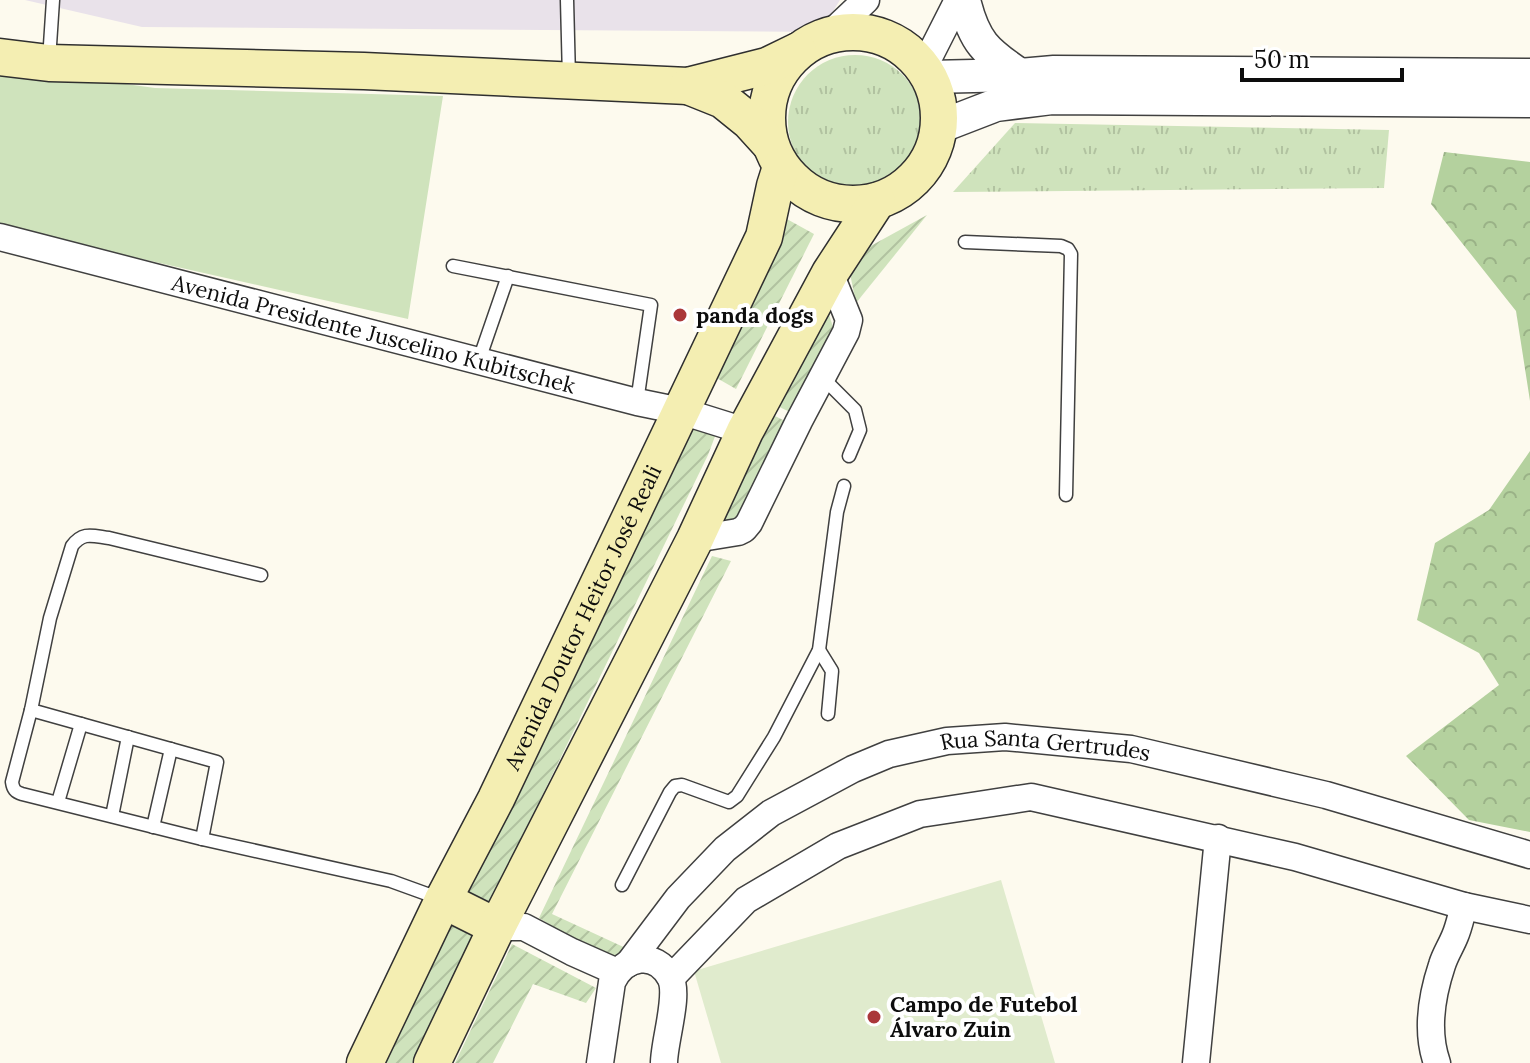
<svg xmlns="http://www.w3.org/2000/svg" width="1530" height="1063" viewBox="0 0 1530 1063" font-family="Lora,serif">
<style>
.industrial{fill:#e9e2ea}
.grass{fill:url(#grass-tufts)}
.forest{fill:url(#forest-crowns)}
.park{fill:#cfe3bc}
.garden{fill:url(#garden-furrows)}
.pitch{fill:#e0ebcd}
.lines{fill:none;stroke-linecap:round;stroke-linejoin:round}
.service-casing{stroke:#404040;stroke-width:15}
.minor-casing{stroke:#404040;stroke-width:29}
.tertiary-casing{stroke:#404040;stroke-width:35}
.secondary-casing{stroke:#2f2f2f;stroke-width:39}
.service{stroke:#fff;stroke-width:12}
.minor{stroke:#fff;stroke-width:26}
.tertiary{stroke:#fff;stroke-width:32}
.secondary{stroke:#f4eeb2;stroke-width:36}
.poi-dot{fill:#aa373a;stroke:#fff;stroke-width:3}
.labels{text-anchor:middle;stroke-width:8;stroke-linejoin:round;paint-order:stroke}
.poi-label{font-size:22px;font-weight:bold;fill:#0d0d0d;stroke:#fff;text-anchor:start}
.street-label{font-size:22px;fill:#0d0d0d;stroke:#fff}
</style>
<defs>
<pattern id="grass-tufts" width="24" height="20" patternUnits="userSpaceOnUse" patternTransform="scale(2)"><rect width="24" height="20" fill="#cfe3bc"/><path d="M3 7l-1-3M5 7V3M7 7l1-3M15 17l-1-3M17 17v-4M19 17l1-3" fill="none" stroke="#b1c2a0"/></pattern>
<pattern id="forest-crowns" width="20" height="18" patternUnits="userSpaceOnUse" patternTransform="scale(2)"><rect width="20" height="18" fill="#b4d19e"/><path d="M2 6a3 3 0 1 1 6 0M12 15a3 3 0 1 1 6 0" fill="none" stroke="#9ab287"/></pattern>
<pattern id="garden-furrows" width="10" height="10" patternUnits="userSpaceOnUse" patternTransform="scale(2)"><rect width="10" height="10" fill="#cfe3bc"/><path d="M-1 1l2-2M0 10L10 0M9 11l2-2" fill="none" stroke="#b1c2a0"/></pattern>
</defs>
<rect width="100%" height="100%" fill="#fdfaee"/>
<polygon class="industrial" points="25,0 840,0 820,32 142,27"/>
<g class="grass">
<circle cx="855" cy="122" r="67"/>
<polygon points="1015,123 1389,130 1384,188 953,192"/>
</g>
<g class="forest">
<polygon points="1444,152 1530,162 1530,401 1516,311 1431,204"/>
<polygon points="1530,451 1530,832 1469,820 1406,756 1499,685 1479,653 1417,620 1435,543 1489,510"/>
</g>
<polygon class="park" points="0,67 155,88 443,96 408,319 133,257 0,224"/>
<g class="garden">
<polygon points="927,215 856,303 847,259"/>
<polygon points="785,218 814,234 736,389 708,373"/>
<polygon points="826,305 833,327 790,412 775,405"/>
<polygon points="771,414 785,421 733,524 718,527"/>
<polygon points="687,428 717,431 708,455 412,1063 379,1063"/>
<polygon points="712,556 731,561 552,914 630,950 615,964 539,918"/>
<polygon points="512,944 596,988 586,1003 533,984 493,1063 455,1063"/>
</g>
<polygon class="pitch" points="1001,880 1055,1063 721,1063 694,971"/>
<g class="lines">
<g class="service-casing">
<g id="service">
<polyline points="567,0 569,78"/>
<polyline points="49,60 53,0"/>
<polyline points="965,242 1061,246 1068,249 1071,254 1066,495"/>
<polyline points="453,266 651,305 637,402"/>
<polyline points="479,360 508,276"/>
<polyline points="822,377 855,410 860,430 849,456"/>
<path d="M261,575L109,538C93,536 83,531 72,546L50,618L31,710L12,782C13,789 15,792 22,794L202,839L391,881L438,898"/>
<polyline points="819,650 832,671 828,714"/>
<polyline points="31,710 217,762 202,839"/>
<polyline points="58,802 81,724"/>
<polyline points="112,816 128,737"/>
<polyline points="153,827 171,749"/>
<polyline points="622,885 670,792 675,786 682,785 729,802 737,796 774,737 819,650 837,512 844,486"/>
</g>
</g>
<g class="minor-casing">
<g id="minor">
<polyline points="829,35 866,0"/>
<polyline points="924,67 958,0"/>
<path id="s1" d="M0,237L637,402L681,411L745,431"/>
<polyline points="695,539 738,532 744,529 749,523 799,421 846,332 849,320 830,273"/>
<polyline points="497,927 524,927 572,952 617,972"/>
<path id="s2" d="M629,963L678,898L725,849L771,813L853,769L889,754L947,741L1005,737L1131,749L1326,795L1530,855"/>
<polyline points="671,978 746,900 838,846 920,814 1031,797 1295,857 1464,906 1530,920"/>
<path d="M600,1063L612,982C624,956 655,950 670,977C680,994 664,1041 664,1063"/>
<polyline points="1196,1063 1218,838"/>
<path d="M1437,1063C1426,1032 1432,995 1442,965C1445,955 1451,946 1455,936C1459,927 1461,916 1464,906"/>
</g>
</g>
<g class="tertiary-casing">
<g id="tertiary">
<path d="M964,0C974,42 986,52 1020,75"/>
<polyline points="929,77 1020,75 1054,72 1530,75"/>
<polyline points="939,127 996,105 1052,98 1530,101"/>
</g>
</g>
<g class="secondary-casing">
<g id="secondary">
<circle cx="853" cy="118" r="86"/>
<polyline points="0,57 49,63 364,71 688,86 767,66 798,51"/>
<polyline points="688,86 723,100 749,121 769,143"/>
<polyline points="443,900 497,927"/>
<path id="s3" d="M365,1063L443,900L496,799L764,237L775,186L781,167"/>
<polyline points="432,1063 497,927 695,539 745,431 830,273 877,201"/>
</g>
</g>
<use href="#service" class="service"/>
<use href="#minor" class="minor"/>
<use href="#tertiary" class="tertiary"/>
<use href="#secondary" class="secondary"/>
</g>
<g class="poi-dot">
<circle cx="680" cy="315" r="8"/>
<circle cx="874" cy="1017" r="8"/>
</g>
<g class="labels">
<g class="poi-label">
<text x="696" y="323">panda dogs</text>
<text x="890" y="1012">Campo de Futebol<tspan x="890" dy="25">Álvaro Zuin</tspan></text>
</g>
<g class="street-label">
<text dy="8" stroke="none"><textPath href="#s1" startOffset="386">Avenida Presidente Juscelino Kubitschek</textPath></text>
<text dy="8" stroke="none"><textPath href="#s3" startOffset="496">Avenida Doutor Heitor José Reali</textPath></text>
<text dy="8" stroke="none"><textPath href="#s2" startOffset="498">Rua Santa Gertrudes</textPath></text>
</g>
</g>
<path d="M1242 68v12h160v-12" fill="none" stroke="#0d0d0d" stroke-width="4"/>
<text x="1254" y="68" font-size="24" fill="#0d0d0d" stroke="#ffffff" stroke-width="6" paint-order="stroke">50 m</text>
</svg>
